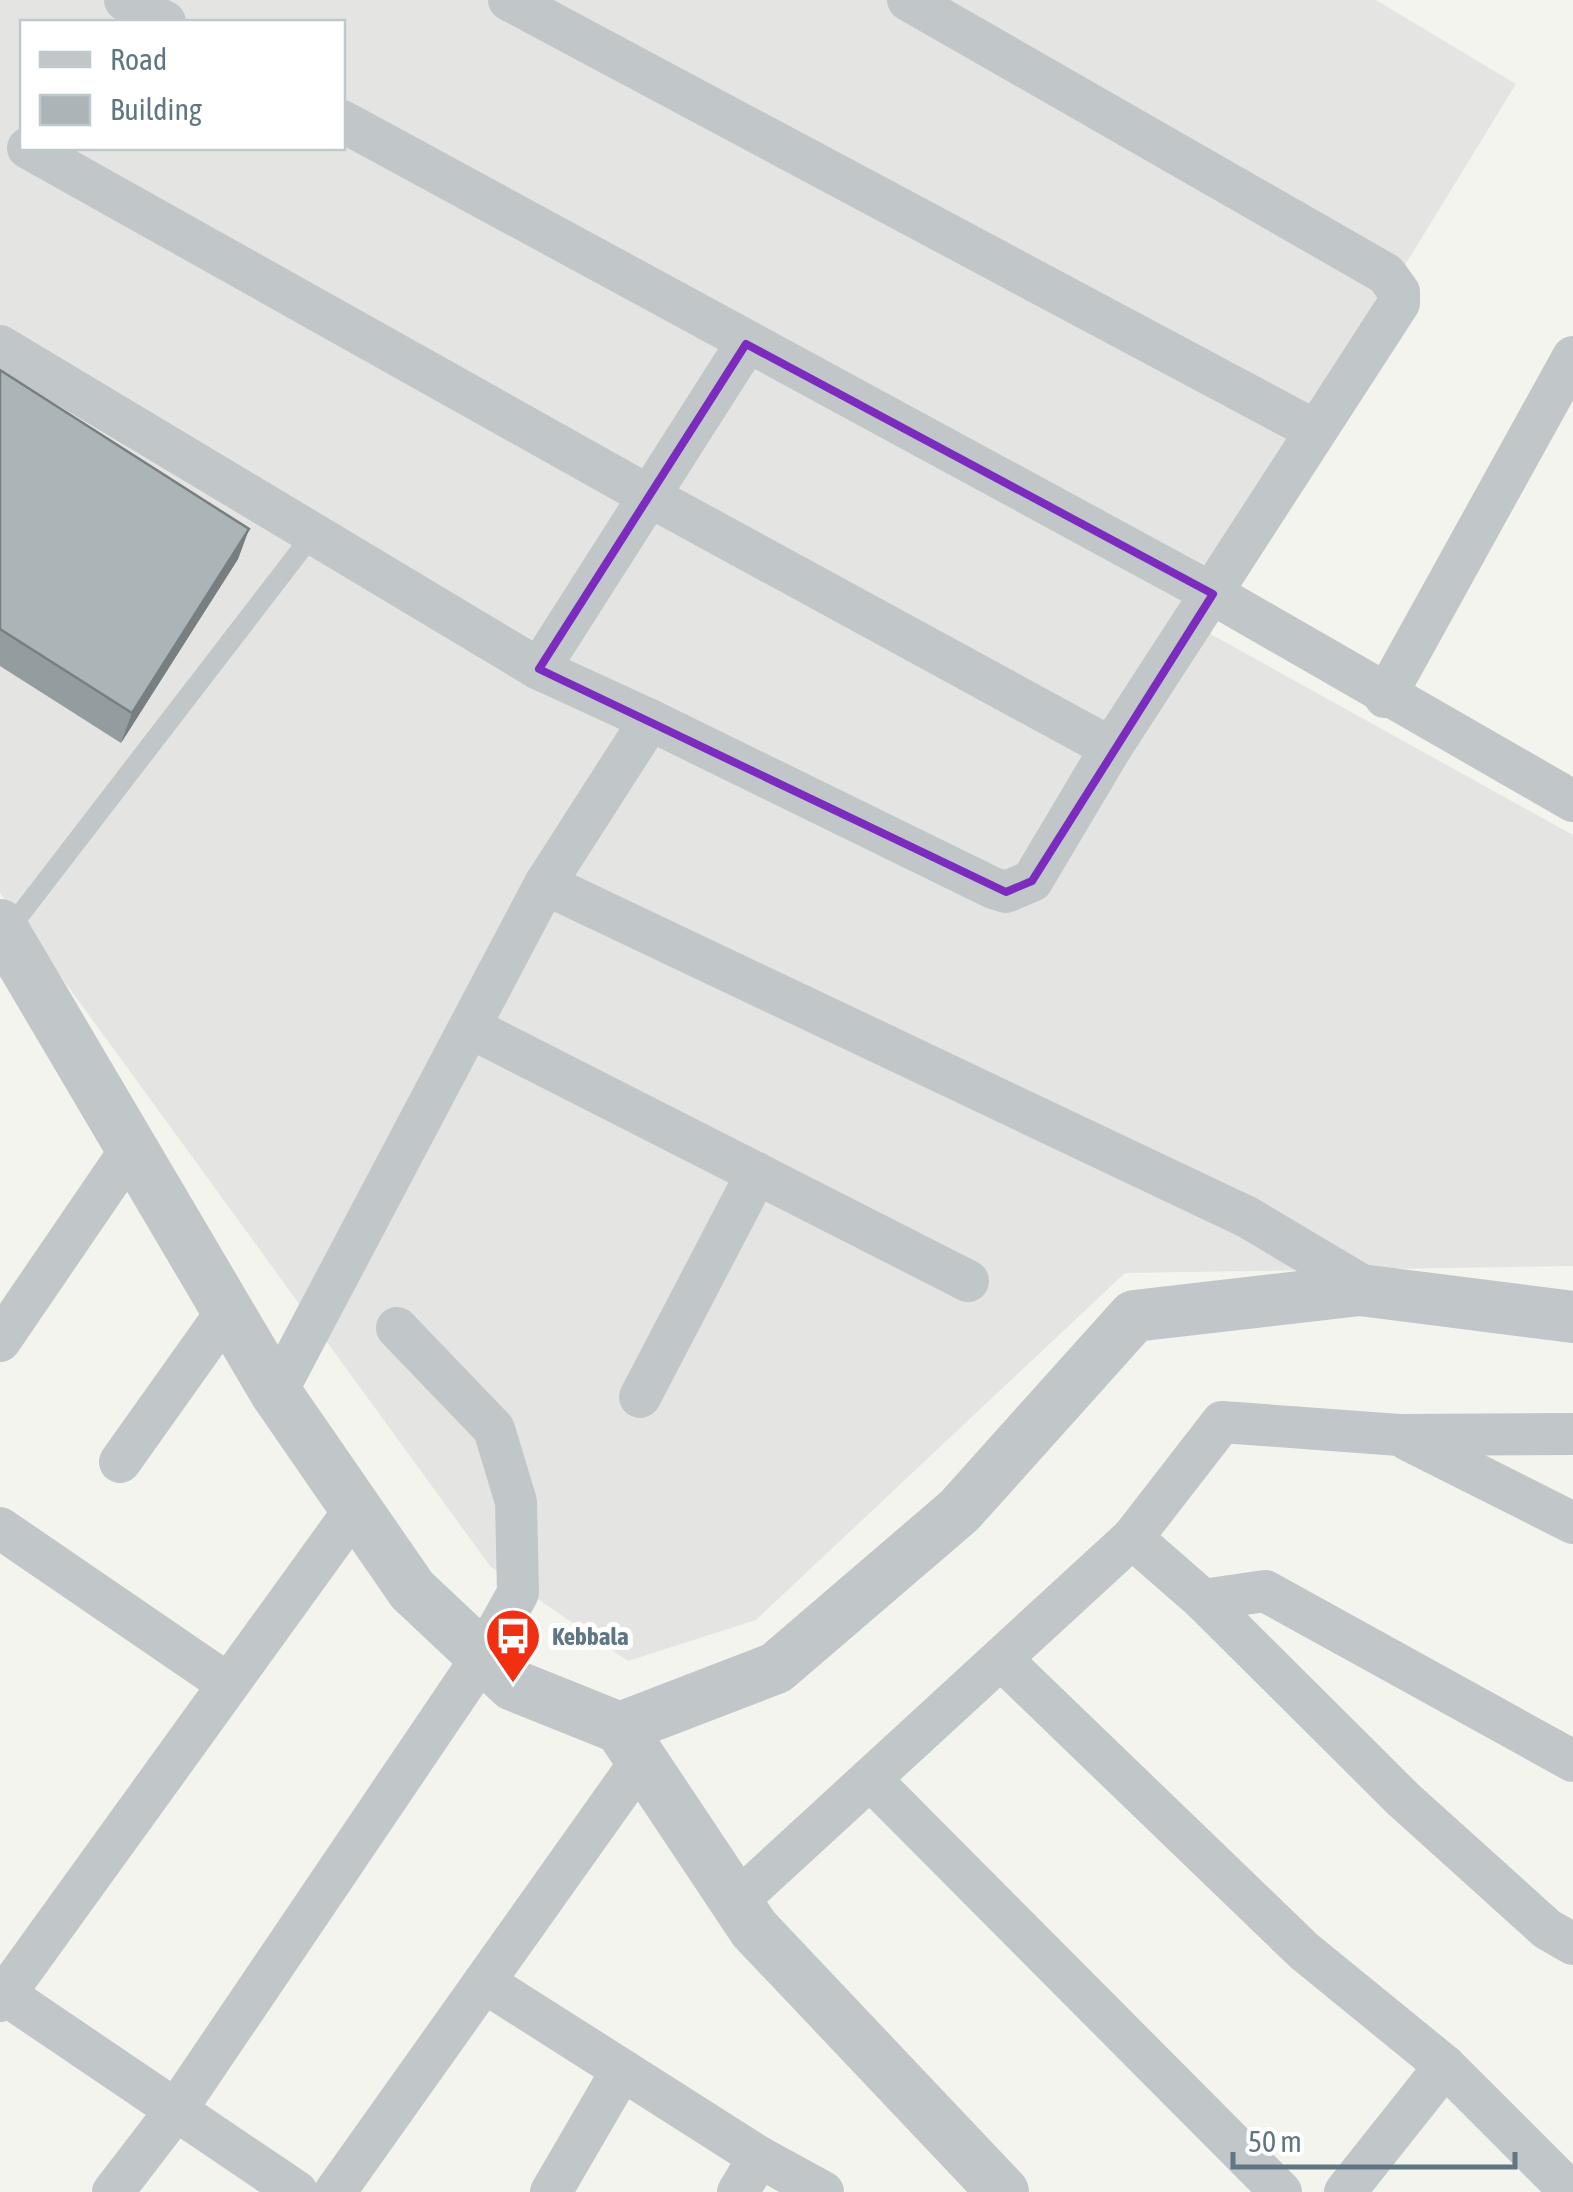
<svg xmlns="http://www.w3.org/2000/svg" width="1573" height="2192" viewBox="0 0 1573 2192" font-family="'Asap Condensed',sans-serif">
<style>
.built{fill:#e4e5e3;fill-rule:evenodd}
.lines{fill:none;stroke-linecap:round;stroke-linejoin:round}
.service{stroke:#c1c6c8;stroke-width:20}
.minor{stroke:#c1c6c8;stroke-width:42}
.tertiary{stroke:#c1c6c8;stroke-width:52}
.wall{fill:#939c9e}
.shaded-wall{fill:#787f81}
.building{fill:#abb5b8;stroke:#787f81;stroke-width:2.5}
.marked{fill:none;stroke:#7b2cbf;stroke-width:8;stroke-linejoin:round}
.labels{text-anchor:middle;stroke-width:10;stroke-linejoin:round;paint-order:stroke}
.poi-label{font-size:25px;font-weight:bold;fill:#607783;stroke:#fff;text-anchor:start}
</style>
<rect width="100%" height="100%" fill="#f4f4ef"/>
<path class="built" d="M0,0H1376L1516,84L1187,621L1573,835V1266L1125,1273L756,1620L628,1661L490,1566L0,893ZM22,22H342V148H22Z"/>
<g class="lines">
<polyline class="service" points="6,933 313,534"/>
<g class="minor">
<polyline points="125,0 165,22"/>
<polyline points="509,0 1314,430"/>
<polyline points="342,121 1213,594 1573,801"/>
<polyline points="28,148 649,496 1111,748"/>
<polyline points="0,346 539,669 650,720"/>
<polyline points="539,669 746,344"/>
<polyline points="1385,697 1573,357"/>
<polyline points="545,884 1247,1217 1373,1292"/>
<polyline points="471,1028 968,1281"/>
<polyline points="0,1341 133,1146"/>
<polyline points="276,1393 545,884 650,720 993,888 1006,892 1032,881 1111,748 1399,303 1399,292 1386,274 908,0"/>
<polyline points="640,1397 757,1173"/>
<polyline points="1573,1434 1399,1435 1222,1422 1132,1538 1203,1600 1265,1591 1573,1761"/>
<polyline points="1408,1440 1573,1523"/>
<polyline points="120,1462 228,1310"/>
<polyline points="0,1528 228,1684"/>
<polyline points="1203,1600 1404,1800 1547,1929 1573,1944"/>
<polyline points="1001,1659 1304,1951 1445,2066 1345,2192"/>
<polyline points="870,1779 1281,2192"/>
<polyline points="736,1902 1132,1538"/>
<polyline points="484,1982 759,2157 738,2192"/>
<polyline points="0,1991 297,2192"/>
<polyline points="0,2001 356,1508"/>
<polyline points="1445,2066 1571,2192"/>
<polyline points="759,2157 823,2192"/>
<polyline points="113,2192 176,2110 483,1656 518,1593 516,1502 494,1429 397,1328"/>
<polyline points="335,2192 641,1761"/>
<polyline points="551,2192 622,2070"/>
</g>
<g class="tertiary">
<polyline points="0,925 276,1393 412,1590 513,1685 620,1728 776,1668 959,1511 1134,1316 1360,1290 1573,1317"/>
<polyline points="620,1728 754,1929 1003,2192"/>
</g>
</g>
<polygon class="wall" points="0,370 249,529 238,559 121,743 0,666"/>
<polygon class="shaded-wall" points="249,529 238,559 121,743 132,713"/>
<polygon class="building" points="0,370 249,529 132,713 0,629"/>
<path class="marked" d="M746,344L1213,594L1032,881L1006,892L539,669Z"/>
<defs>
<g id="bus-pin" transform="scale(2.875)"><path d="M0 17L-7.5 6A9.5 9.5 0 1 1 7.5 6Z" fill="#f22f11" stroke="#fff"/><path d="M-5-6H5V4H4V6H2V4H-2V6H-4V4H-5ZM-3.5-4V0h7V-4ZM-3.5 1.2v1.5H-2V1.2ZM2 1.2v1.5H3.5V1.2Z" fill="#fff"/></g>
</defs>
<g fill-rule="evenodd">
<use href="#bus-pin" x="513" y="1636"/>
</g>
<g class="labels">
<g class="poi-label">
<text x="552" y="1645">Kebbala</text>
</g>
</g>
<rect x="20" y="20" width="325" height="130" fill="#ffffff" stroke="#bfc9cd" stroke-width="2.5"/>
<rect x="40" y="52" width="50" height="15" fill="#c1c6c8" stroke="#bfc9cd" stroke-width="2.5"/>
<text x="110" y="70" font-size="30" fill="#607783">Road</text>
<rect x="40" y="95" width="50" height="30" fill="#abb5b8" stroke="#bfc9cd" stroke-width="2.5"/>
<text x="110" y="120" font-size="30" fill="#607783">Building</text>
<path d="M1233 2152v15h282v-15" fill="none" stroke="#607783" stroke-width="5"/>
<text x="1248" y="2152" font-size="30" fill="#607783" stroke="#ffffff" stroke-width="8" paint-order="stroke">50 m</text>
</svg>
